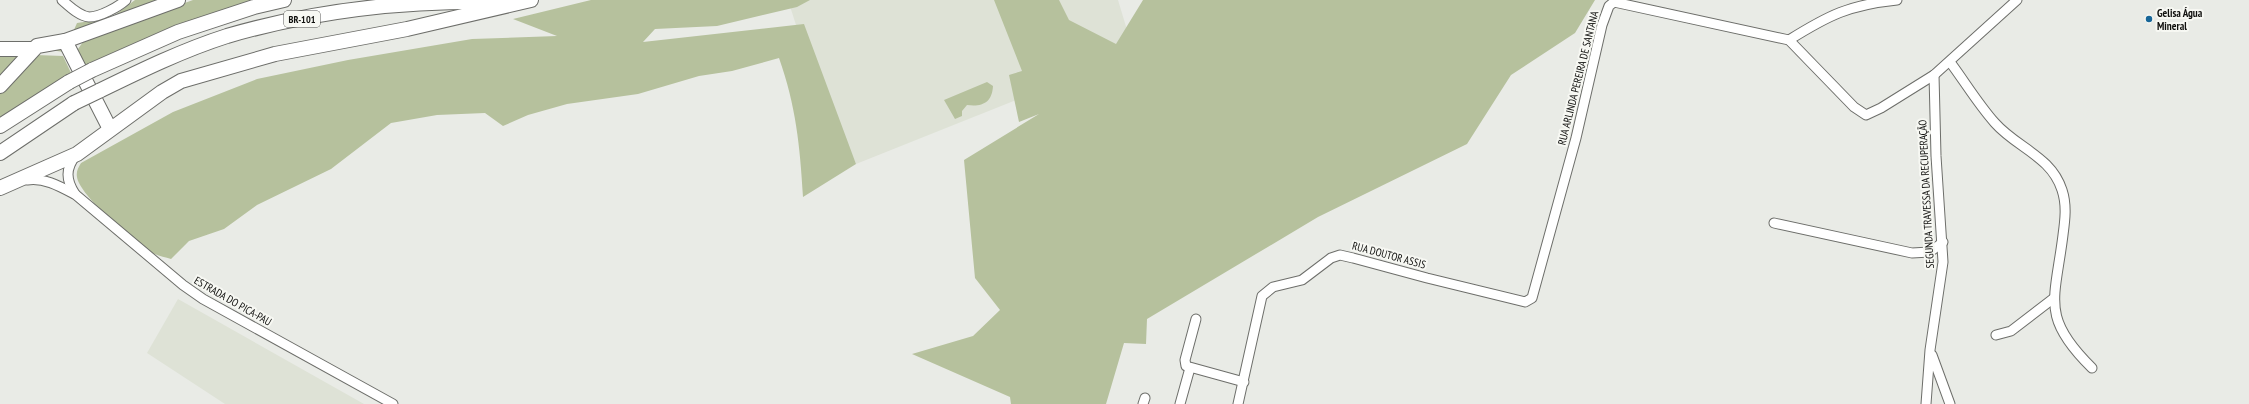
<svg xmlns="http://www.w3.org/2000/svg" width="2249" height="404" viewBox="0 0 2249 404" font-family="'PT Sans Narrow',sans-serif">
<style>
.built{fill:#dee2d6}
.green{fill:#b6c19d}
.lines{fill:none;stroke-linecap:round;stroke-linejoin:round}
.minor-casing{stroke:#6d6e6a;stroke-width:11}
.primary-casing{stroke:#6d6e6a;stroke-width:16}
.trunk-casing{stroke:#6d6e6a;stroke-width:16}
.minor{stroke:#fff;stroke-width:9}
.primary{stroke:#fff;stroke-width:14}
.trunk{stroke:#fff;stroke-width:14}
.trunk-bridge-casing{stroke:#6d6e6a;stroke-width:16;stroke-linecap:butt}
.trunk-bridge{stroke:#fff;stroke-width:14}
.poi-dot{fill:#176698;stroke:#f7f8f3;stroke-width:1.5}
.labels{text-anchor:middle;stroke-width:4;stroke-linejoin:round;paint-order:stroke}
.shield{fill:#f7f8f3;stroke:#555552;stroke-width:1}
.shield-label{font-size:10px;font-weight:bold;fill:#0f0f0d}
.poi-label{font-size:11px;font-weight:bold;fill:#0f0f0d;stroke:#f7f8f3;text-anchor:start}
.street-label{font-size:11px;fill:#0f0f0d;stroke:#f7f8f3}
</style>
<rect width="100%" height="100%" fill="#e9ebe6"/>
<g class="built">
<polygon points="788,0 1118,0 1134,53 856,164 796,25"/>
<polygon points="178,299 364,404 225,404 147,353"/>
</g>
<g class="green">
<polygon points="135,0 167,0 109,22 64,52 43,49 41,41 73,32 77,23 111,18"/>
<polygon points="193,0 268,0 178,24 83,66 78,49 85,39"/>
<path d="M591,0H810L797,7L717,26L655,29L643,42L804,24L856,164L803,197C800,146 796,106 779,58L732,71L699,76L638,94L567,104L528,115L503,126L485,113L437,115L391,123L331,169L257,205L224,229L189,241L171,259C164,257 156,255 150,252C135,243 79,195 77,177C76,172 78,168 81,163L173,112L257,79L348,60L472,39L557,36L513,19Z"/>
<polygon points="994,0 1059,0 1069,20 1116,44 1143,0 1595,0 1575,33 1511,75 1467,144 1318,217 1147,319 1146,344 1124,343 1106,404 1011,404 1010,397 912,354 973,336 1000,310 975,278 964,160 1039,114 1019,122 1009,75 1022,71"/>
<polygon points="0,54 19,56 0,79"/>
<polygon points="36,55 63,56 72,75 0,118 0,86"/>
<path d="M987,82L993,86C992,103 982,107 967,105L962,111V116L955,119L944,100Z"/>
</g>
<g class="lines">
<g class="minor-casing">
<g id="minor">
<path d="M62,0C69,6 79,16 89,17C100,17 118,7 126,0"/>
<path d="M1789,40C1829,15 1849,5 1897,0"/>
<path d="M1950,62C1965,82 1978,104 1995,123C2017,148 2051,156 2062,190C2067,205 2065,220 2063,235C2055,300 2040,317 2092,368"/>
<path d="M27,180C44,177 61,187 76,195L183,285L203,299L393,404"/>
<path d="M75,194C66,180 65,169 76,155"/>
<polyline points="1774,223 1912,253 1930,252 1943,242"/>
<polyline points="1196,319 1185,360 1186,366 1244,382"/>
<polyline points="1996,335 2011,331 2054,298"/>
<polyline points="1932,355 1950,404"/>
<polyline points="1143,404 1145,398"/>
<polyline points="1180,404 1190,368"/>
<polyline points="1238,404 1262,296 1273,287 1302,280 1331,258 1340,255 1353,258 1427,278 1525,302 1532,298 1576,138 1602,25 1609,6 1614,2 1789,40 1854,107 1866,115 1881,108 1934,75 2017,0"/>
<polyline points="1926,404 1930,350 1943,262 1936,156 1934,75"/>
</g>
</g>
<g class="primary-casing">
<polyline id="primary" points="0,49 33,49"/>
</g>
<g class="trunk-casing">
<g id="trunk">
<polyline points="65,41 110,129"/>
<polyline points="92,70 178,32 254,7 284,0"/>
<polyline points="0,86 37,46 65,41 178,0"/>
<path d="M99,91C140,71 183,50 227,36C316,10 409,0 502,2"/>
<polyline points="0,126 69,82"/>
<polyline points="0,153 74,103"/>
<polyline points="0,188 77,154 162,92 181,81 275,54 407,29 531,0"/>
</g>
</g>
<use href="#minor" class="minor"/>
<use href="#primary" class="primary"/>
<use href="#trunk" class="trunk"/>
<g class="trunk-bridge-casing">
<g id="trunk-bridge">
<polyline points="69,82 92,70"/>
<polyline points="74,103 99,91"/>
</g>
</g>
<use href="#trunk-bridge" class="trunk-bridge"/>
</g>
<circle class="poi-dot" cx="2149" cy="19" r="4"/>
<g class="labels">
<rect class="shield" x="284" y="11" width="36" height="16" rx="3"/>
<g class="shield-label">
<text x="302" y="23">BR-101</text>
</g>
<g class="poi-label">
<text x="2157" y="17">Gelisa Água<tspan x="2157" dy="13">Mineral</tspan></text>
</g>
<g class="street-label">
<text transform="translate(1578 78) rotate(-76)" y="4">RUA ARLINDA PEREIRA DE SANTANA</text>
<text transform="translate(1926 194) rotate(-93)" y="4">SEGUNDA TRAVESSA DA RECUPERAÇÃO</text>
<text transform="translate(1389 255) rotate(15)" y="4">RUA DOUTOR ASSIS</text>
<text transform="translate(233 301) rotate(30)" y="4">ESTRADA DO PICA-PAU</text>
</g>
</g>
</svg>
